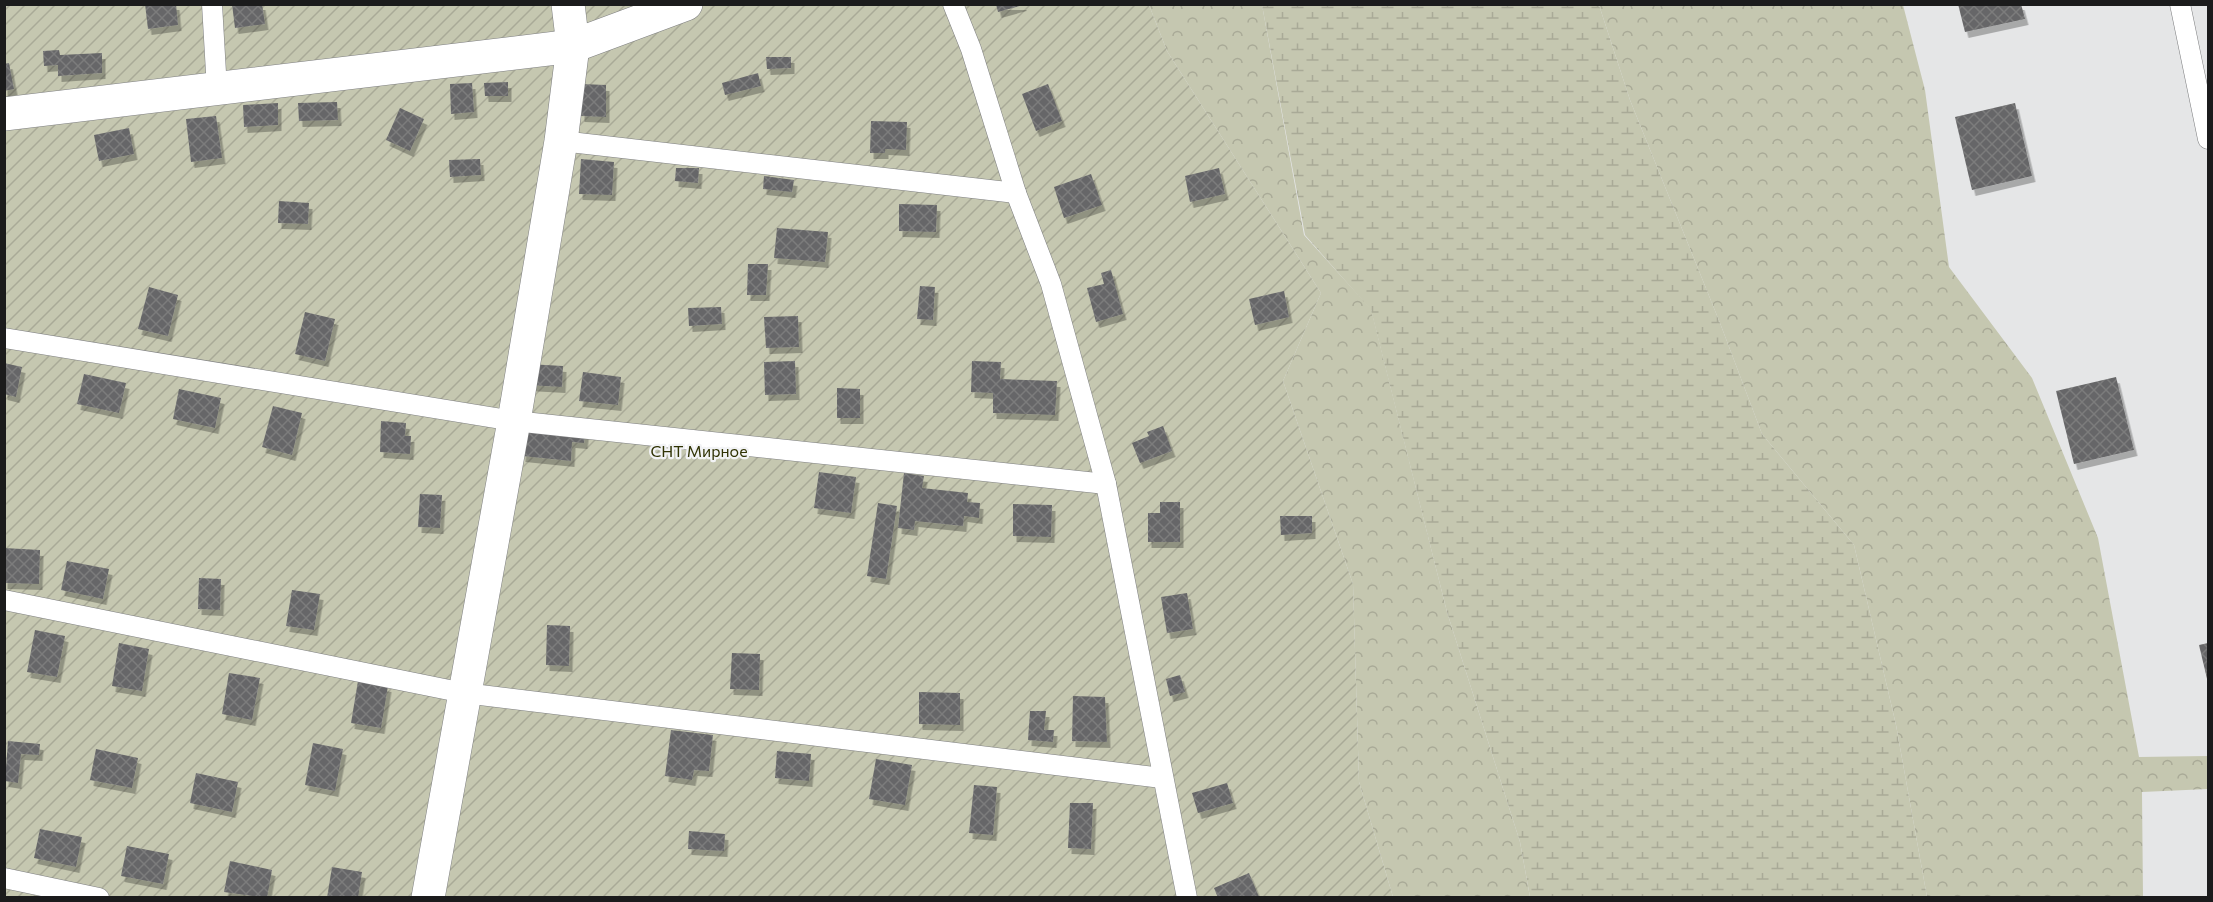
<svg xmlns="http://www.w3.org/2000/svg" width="2213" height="902" viewBox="0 0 2213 902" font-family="Commissioner,sans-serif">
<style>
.forest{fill:url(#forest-crowns)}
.wetland{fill:url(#wetland-marsh)}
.garden{fill:url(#garden-furrows)}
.building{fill:url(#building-cross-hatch);filter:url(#shadow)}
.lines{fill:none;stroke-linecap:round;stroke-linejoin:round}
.service-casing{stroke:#7e7f80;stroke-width:21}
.minor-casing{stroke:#7e7f80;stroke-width:34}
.service{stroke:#fff;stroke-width:20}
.minor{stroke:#fff;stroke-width:33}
.labels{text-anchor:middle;stroke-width:4.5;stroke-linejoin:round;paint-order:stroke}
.park-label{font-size:16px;fill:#303304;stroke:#f2f3f5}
</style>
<defs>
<pattern id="forest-crowns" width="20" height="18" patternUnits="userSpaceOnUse" patternTransform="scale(1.5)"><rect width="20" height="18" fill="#c5c7b0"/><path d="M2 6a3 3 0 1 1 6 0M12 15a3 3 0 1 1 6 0" fill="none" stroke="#a9aa97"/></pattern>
<pattern id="wetland-marsh" width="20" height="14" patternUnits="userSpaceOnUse" patternTransform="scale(1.5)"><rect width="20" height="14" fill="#c5c7b0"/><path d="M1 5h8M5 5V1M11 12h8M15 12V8" fill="none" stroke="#a9aa97"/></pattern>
<pattern id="garden-furrows" width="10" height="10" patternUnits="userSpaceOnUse" patternTransform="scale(1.5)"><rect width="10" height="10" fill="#c5c7b0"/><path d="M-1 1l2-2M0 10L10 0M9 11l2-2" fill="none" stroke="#a9aa97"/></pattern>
<pattern id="building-cross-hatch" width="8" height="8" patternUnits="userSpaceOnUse" patternTransform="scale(1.5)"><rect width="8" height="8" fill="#666667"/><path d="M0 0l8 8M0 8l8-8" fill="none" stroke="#7b7b7c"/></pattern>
<filter id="shadow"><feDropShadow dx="3.5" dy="6" stdDeviation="0" flood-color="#0004"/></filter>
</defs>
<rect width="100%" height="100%" fill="#e5e6e7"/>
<g class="forest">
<polygon points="1149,5 1262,5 1304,235 1371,309 1447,612 1520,842 1530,897 1393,897 1359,782 1353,584 1283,381 1321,293 1167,51"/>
<polygon points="1599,5 1903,5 1925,90 1949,267 2032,378 2098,538 2139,757 2208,756 2208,789 2142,792 2143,897 1927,897 1896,725 1854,545 1762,434 1720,323 1630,100"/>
</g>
<polygon class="wetland" points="1262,5 1599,5 1630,100 1720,323 1762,434 1854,545 1896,725 1927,897 1530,897 1520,842 1447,612 1371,310 1305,235"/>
<polygon class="garden" points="5,5 1149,5 1167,51 1321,293 1283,381 1353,584 1359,782 1393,897 5,898"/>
<g class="building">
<polygon points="145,4 176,4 178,25 148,29"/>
<polygon points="232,4 262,4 265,24 235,28"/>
<polygon points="996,4 1023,4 1023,5 998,12"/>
<polygon points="1958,4 2021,4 2025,19 1965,32"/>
<polygon points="59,50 60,55 102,53 102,73 58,76 58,65 44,66 43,51"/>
<polygon points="766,57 791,57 791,68 767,69"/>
<polygon points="9,63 14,89 4,91 4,64"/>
<polygon points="758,73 761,86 725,95 722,83"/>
<polygon points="508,82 508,96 485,96 484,83"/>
<polygon points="472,83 474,112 451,114 450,84"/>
<polygon points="581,84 606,85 606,117 581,116"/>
<polygon points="1048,84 1062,121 1036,131 1022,94"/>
<polygon points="337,102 338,120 299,121 298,103"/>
<polygon points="278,103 278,125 244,127 243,105"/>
<polygon points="2015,103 2032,176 1972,190 1955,117"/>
<polygon points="400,108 424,119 410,151 386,140"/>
<polygon points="216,116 222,158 191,162 186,119"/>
<polygon points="871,121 907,122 906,150 885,149 885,153 870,153"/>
<polygon points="129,128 134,154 99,161 94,135"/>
<polygon points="480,159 481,175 450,177 449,160"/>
<polygon points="581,159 614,162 612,195 579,194"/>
<polygon points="676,168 699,168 698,183 675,181"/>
<polygon points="1219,168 1225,194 1190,202 1185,176"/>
<polygon points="1091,174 1102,205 1064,218 1054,187"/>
<polygon points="764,176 794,180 792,192 763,189"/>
<polygon points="279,201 309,203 308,224 278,223"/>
<polygon points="899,204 937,205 936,232 899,231"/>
<polygon points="777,228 828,232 825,262 774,258"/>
<polygon points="748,264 768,264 766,295 747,295"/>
<polygon points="1111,270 1123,314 1096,322 1087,288 1104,284 1101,273"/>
<polygon points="920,286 935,287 933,320 917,319"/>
<polygon points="149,287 178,295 168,336 138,329"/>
<polygon points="1284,291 1289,317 1255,325 1249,299"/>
<polygon points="721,307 722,324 689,326 688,308"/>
<polygon points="305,312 335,319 325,361 295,354"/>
<polygon points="798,316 799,347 766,348 764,317"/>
<polygon points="795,361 796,394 765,395 764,362"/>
<polygon points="972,361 1001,362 1000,379 1057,381 1055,415 993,413 993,393 971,392"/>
<polygon points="4,363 22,367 16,397 4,394"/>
<polygon points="528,364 563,366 562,387 526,385"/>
<polygon points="583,372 621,377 618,405 579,401"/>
<polygon points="84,374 126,383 119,413 77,404"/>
<polygon points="2116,377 2134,450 2074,464 2056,391"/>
<polygon points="837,388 860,389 860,418 837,418"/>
<polygon points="179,389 221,398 215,428 173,419"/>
<polygon points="273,406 302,413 292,455 262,447"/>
<polygon points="526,414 587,420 584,443 572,442 571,461 522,456"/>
<polygon points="381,421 406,423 405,436 411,436 410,454 380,452"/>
<polygon points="1163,426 1172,451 1140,463 1132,443 1149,436 1147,432"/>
<polygon points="819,472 856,477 851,513 814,508"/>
<polygon points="904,473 924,476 922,488 968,493 967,502 980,503 979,518 964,516 963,526 915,521 914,530 898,528"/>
<polygon points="420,494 442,495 440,528 418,527"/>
<polygon points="1160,502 1180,502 1180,542 1148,542 1148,513 1160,513"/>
<polygon points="878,503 897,506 886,579 867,576"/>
<polygon points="1013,504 1052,505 1051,537 1013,536"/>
<polygon points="1280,516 1312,516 1312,533 1281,535"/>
<polygon points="4,548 40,550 39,584 4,583"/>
<polygon points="67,561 109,569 103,599 61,590"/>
<polygon points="199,578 221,579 220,610 198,609"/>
<polygon points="292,590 320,594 314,630 286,626"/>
<polygon points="1187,593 1193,629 1167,633 1161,597"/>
<polygon points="547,625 570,626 569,666 546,665"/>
<polygon points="35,630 65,636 57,677 27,672"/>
<polygon points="119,643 149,649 142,691 112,686"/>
<polygon points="2208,643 2208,683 2199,645"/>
<polygon points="732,653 760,654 759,690 730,689"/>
<polygon points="229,673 260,678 252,720 222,714"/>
<polygon points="1180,675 1185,692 1170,696 1166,679"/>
<polygon points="358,681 388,686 381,728 351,723"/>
<polygon points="919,692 960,693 960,725 919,724"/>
<polygon points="1073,696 1105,697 1107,742 1072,741"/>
<polygon points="1030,711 1046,711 1044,730 1054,730 1053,742 1028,740"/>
<polygon points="671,730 713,735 709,771 694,770 692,780 665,776"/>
<polygon points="8,741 40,744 39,755 21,754 18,783 5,781"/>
<polygon points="313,743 343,749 335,791 305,785"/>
<polygon points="96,749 138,758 132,788 90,780"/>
<polygon points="777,751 811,754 809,781 775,778"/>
<polygon points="876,759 912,765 905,805 869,799"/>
<polygon points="196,773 238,782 232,812 190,803"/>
<polygon points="1227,783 1233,803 1198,813 1192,793"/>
<polygon points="974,785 997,787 993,835 969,833"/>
<polygon points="1070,803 1093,803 1091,849 1068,848"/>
<polygon points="40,829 82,837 76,867 34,858"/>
<polygon points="689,831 725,834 724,851 688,849"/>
<polygon points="127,846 169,854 163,884 121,876"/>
<polygon points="230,861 272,870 267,898 224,892"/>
<polygon points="332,867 362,872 358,898 327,898"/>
<polygon points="1249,873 1259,897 1218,898 1214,888"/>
</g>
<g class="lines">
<g class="service-casing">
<g id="service">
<polyline points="212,4 217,90"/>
<polyline points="953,4 971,49 1016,193 1051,284 1106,484 1187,898"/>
<polyline points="2180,4 2208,139"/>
<polyline points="561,141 1016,193"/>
<polyline points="4,338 514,421 1106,484"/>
<polyline points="4,600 464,693 1162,778"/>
<polyline points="4,878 99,898"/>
</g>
</g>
<g class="minor-casing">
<g id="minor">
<polyline points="4,114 573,46 686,4"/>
<polyline points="428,898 514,421 561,141 573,46 568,4"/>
</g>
</g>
<use href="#service" class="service"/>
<use href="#minor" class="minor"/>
</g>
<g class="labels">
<g class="park-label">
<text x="699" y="457">СНТ Мирное</text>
</g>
</g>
<rect width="2213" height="902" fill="none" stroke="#1b1b1c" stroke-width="12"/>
</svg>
